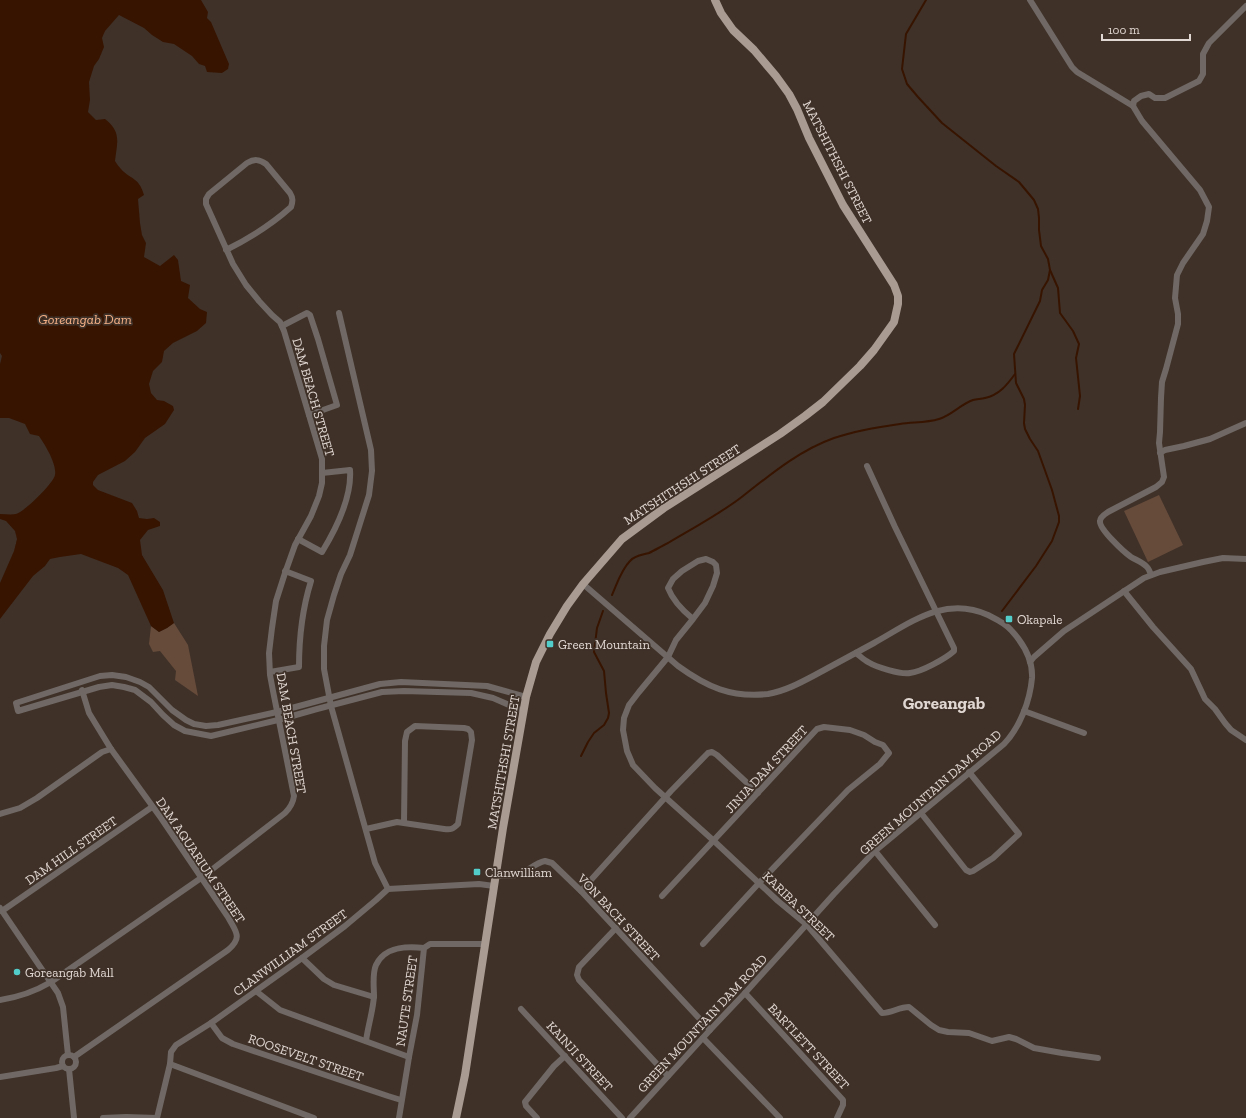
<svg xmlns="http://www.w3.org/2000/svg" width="1246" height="1118" viewBox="0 0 1246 1118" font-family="'Zilla Slab',serif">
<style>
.green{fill:#664b3b}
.water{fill:#371400}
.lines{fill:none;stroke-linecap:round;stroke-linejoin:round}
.stream{stroke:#371400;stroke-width:2}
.minor{stroke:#6f6864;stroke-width:6}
.major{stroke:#a99b92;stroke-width:8}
.poi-dot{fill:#53cdca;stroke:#3f3128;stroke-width:1.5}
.labels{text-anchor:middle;stroke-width:3.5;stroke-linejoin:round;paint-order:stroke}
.street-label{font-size:13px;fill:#e1d7d2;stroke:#3f3128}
.poi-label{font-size:13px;fill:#e1d7d2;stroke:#3f3128;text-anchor:start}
.water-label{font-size:14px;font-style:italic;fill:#f6b187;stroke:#3f3128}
.district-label{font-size:17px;font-weight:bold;fill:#e1d7d2;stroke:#3f3128}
</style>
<rect width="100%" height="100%" fill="#3f3128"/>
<g class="green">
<polygon points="1159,495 1183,545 1148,562 1124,511"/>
<polygon points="174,623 188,645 198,696 175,680 176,671 160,651 153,652 149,644 151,626 159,632 167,628"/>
</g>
<path class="water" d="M0,0H201L208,12L207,18L211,22L229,64L228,69L222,73L207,72L205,66L199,64L192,56L174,44L163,42L152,35L144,28L119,15L105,31L102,38L104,47L99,59L94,66L89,82L90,100L88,112L96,120L105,119C122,132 117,143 115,161C117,164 119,167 121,169C131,180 139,177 144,195L138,199L140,223L142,235L146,243L144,257L160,266L174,255L178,260L181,281L190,285L188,298L200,309L207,312L206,323L197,331L173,343L164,351L162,362L153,371L149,384L151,393L157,400L164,401L173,406L174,410L165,424L145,438L135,452L125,461L98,475L93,482V485L98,490L132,503L137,511L139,518L147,519L154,518L160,522V526L148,530L140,540L142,555L163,590L174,623L167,628L159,632L151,626L128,575L118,568L81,554L60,557L50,559L45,566L33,576L0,619V583L14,551L17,539L15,531L6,521L0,519V514C5,514 11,515 16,514C24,512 53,484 55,475C57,464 45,445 39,436L30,434L25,424L9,418H0V364L2,356L0,353Z"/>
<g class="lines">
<g class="stream">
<polyline points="926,0 906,34 902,69 907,84 918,97 942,123 996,166 1019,182 1034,200 1038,209 1039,218 1039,230 1041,246 1048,259 1050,270 1048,280 1042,290 1040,301 1014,354 1016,383 1024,399 1025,405 1024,423 1025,429 1030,439 1038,451 1052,490 1059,516 1059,522 1052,541 1036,566 1002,611"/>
<polyline points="1050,270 1058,288 1060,313 1073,331 1079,344 1076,358 1080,396 1078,409"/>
<path d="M612,595C617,584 621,570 630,561C635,555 643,555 649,553C655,550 662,546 668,543C693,528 720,514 743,496C771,474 800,450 834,438C855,431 878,427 900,424C913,422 926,423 939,419C952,415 961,404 973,400C977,399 981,399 985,398C999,395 1007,385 1015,374"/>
<polyline points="581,756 588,742 594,733 604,725 608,718 609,713 606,693 604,671 594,652 597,628 603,611"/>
</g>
<g class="minor">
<polyline points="1030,0 1072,67 1077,72 1133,106"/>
<polyline points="339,313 371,450 372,471 369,495 350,555 341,574 334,595 327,620 324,646 324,669 331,706 375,863 388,889"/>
<polyline points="282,326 307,313 310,315 318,339 337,405 309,415"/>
<polyline points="1160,453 1165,450 1184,446 1210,439 1246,423"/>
<path d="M298,539L322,552C336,529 352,498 350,470L322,473"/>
<path d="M1151,575C1150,572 1149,569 1147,567C1142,562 1136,560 1131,557C1124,552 1099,529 1100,521C1100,517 1105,514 1108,512L1156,487L1162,482L1164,477L1159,443L1160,432L1161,398L1162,382L1166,369L1178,324V314L1175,298L1177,275L1183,263L1203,234L1207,221L1209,207L1200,190L1142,121L1133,106L1134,101L1141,96L1149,94L1155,98H1165L1199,81L1203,74V54L1209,43L1246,6"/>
<path d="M583,584L678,666C707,687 731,698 768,694C785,691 800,683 815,675C835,664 854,654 874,643C910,623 945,595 988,615C996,619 1005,623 1011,630C1023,643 1033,659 1032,678C1030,701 1020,727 1004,744L875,851L834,894L745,993L710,1030L630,1118"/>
<polyline points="1124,591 1153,627 1191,669 1205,699 1215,709 1225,723 1231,730 1246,740"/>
<path d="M693,619C682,610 673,601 668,588L673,579L682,571L698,561L706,559L713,562L716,565L717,573L713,586L705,603L693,619L676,640L668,657L639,692L629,705L624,718L623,730L627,751L633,765L655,788L714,841L778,901L807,925L882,1013C892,1013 899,1007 909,1007L931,1025L939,1030L948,1032L969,1033L992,1041L1009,1037L1016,1039L1034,1048L1062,1053L1098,1058"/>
<path d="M856,653C860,656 864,660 868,662C876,667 901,675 910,673C921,672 945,659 954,651V648L895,527L867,466"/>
<polyline points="1030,662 1034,657 1064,631 1144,578 1160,572 1203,562 1223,558 1246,559"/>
<path d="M270,672L299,667C299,636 302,610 311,581L285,571"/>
<polyline points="523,711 493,698 471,693 404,691 382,692 317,709 278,720 211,736 185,731 174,725 163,715 151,702 135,690 124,687 112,685 99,687 18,711 16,703 100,676 112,675 126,677 140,682 149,687 172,710 186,720 194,724 206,726 218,725 277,712 380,684 401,682 487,686 526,697"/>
<polyline points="1024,711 1084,733"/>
<polyline points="921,813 966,870 970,872 973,871 993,858 1019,834 969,772"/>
<polyline points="0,814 20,808 37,798 102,752 111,749"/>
<path d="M366,829L397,822L444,829C451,830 453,829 458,824L472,740L471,732L468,729L464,728L415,726L407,732L405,741L404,823"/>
<polyline points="875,851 935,925"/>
<path d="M496,876C504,876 514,877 522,873C530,869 536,863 545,861L552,863L581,891L710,1030"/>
<polyline points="581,891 671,791 708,753 712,752 717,755 758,793"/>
<polyline points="662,896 817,729 824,727 850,730 864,735 875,742 883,745 889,753 880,764 848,790 759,883 703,944"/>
<polyline points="0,908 58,993 63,1007 68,1055"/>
<polyline points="2,911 152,807"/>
<polyline points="616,928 579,967 577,975 579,980 668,1076"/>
<polyline points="302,958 324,979 334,985 374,997"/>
<polyline points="256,991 280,1010 409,1057"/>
<polyline points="745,993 843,1100 843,1105 837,1118"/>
<path d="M0,1000C20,997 34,992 51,982L201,878L285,813C290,808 293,804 294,796L273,691L270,675L269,653L272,628L276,601L285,573L295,545L311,516L319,496L322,483V459L284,331L280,322L272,315L259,301L246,285L233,264L206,204V199L209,194L247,163C254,159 259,159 266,164L290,193C293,198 293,201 291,207C271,225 250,238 226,250"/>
<polyline points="521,1009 622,1118"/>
<polyline points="211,1023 222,1038 233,1044 388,1096 401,1100"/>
<polyline points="703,1038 780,1118"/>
<path d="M366,1041C368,1026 373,1011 374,996C374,987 372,974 376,965C385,946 407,946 424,948"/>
<circle cx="69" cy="1062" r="7"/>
<path d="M74,1057L228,950C243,937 236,932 228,917L161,818L111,749L89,713L82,690"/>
<polyline points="170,1064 314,1118"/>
<polyline points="69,1069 74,1118"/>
<polyline points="0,1077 56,1068 63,1066"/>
<polyline points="103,1118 126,1117 157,1118"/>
<polyline points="157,1118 170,1064 171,1052 176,1045 211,1023 302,958 345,926 376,900 388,889 479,884 494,886"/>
<polyline points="399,1118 409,1057 417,1015 424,948 430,944 485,944"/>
<polyline points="537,1118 526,1106 525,1102 554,1066 565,1056"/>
</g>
<polyline class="major" points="456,1118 465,1075 503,828 526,697 536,662 550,634 567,606 583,584 622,539 664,508 780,434 805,416 823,402 860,366 874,350 894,322 898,304 898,296 894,285 843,205 809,138 797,109 789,94 776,76 754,50 733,30 721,13 715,0"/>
</g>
<g class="poi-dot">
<rect x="1005" y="615" width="8" height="8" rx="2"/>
<rect x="546" y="640" width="8" height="8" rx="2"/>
<rect x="473" y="868" width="8" height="8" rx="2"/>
<circle cx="17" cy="972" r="4"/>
</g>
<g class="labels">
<g class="street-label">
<text transform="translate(838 162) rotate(63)" y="5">MATSHITHSHI STREET</text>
<text transform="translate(314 397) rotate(74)" y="5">DAM BEACH STREET</text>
<text transform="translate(682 484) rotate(-33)" y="5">MATSHITHSHI STREET</text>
<text transform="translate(292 733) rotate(80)" y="5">DAM BEACH STREET</text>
<text transform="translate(503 762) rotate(-80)" y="5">MATSHITHSHI STREET</text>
<text transform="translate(766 769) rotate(-47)" y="5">JINJA DAM STREET</text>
<text transform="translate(930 792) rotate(-41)" y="5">GREEN MOUNTAIN DAM ROAD</text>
<text transform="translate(71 850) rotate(-35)" y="5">DAM HILL STREET</text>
<text transform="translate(201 860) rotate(56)" y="5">DAM AQUARIUM STREET</text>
<text transform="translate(799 906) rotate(44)" y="5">KARIBA STREET</text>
<text transform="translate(619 917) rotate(47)" y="5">VON BACH STREET</text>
<text transform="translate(290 952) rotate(-36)" y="5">CLANWILLIAM STREET</text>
<text transform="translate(406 1001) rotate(-82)" y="5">NAUTE STREET</text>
<text transform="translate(702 1023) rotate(-47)" y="5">GREEN MOUNTAIN DAM ROAD</text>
<text transform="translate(809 1046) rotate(47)" y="5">BARTLETT STREET</text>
<text transform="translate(580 1056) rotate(47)" y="5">KAINJI STREET</text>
<text transform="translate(306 1057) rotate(19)" y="5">ROOSEVELT STREET</text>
</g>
<g class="poi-label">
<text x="1017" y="624">Okapale</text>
<text x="558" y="649">Green Mountain</text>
<text x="485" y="877">Clanwilliam</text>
<text x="25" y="977">Goreangab Mall</text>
</g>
<g class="water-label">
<text x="85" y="324">Goreangab Dam</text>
</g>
<g class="district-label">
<text x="944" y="709">Goreangab</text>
</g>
</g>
<path d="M1102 34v6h88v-6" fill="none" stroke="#e1d7d2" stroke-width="2"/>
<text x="1108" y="34" font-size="12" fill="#e1d7d2" stroke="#3f3128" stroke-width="3" paint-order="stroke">100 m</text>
</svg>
